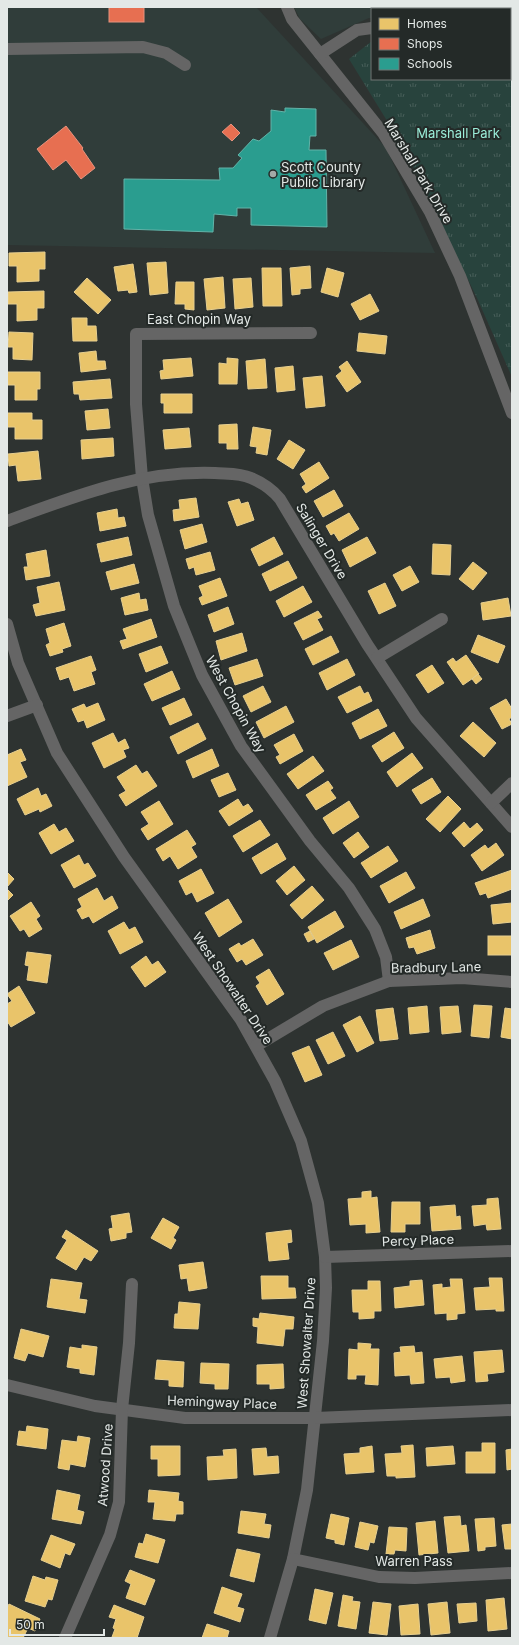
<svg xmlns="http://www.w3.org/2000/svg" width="519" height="1645" viewBox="0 0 519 1645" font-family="Inter,sans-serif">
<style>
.built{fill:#303d3a}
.park{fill:url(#park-tufts)}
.homes{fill:#e9c46a;stroke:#e7cf8f}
.shops{fill:#e76f51;stroke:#e6937e}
.schools{fill:#2a9d8f;stroke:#62b4a9}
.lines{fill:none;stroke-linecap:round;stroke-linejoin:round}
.minor{stroke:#656565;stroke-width:12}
.poi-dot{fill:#a4a9a7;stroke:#242a28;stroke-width:1.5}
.labels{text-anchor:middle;stroke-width:4;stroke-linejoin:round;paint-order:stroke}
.park-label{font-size:13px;fill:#9aecd8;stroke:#242a28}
.poi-label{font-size:13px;fill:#e3e8e6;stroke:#242a28;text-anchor:start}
.street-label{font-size:13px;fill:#e3e8e6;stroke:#242a28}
</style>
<defs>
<pattern id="park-tufts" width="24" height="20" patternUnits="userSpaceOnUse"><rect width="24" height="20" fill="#28433d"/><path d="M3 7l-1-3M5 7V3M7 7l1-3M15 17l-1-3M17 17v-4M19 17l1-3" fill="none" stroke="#475e59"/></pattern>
</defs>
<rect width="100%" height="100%" fill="#2e3331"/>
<g class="built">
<polygon points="7,7 256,7 386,148 435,253 7,245"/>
<polygon points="294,7 512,7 512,14 510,14 510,9 372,9 372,18 369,18 321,39 300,19"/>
</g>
<polygon class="park" points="510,30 512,30 512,377 477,298 405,150 349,59 372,41 372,79 510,79"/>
<g class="homes">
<polygon points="45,252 45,269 39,269 39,281 17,282 17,266 9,266 9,253"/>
<polygon points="166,262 168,293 150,295 147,263"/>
<polygon points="133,264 137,292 129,293 128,290 118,291 114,267"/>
<polygon points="310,266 311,288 300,289 300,294 292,295 290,268"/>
<polygon points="262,268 281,268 282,306 263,306"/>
<polygon points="327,268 344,273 338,297 321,292"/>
<polygon points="223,277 225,308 207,310 204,279"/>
<polygon points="87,278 111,300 98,314 74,292"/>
<polygon points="251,278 253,307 235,309 233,279"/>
<polygon points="176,282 194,282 194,310 185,309 185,304 175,304"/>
<polygon points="44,291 44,308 37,308 37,320 17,321 17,304 8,304 8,292"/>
<polygon points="370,294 379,311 360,320 351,304"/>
<polygon points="72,318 87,318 87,326 96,326 97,341 73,341"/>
<polygon points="9,332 33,333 32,360 13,359 13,347 8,347"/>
<polygon points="359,333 387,336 385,354 357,351"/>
<polygon points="96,351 97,361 105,361 106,369 81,372 79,353"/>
<polygon points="191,358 193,376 161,379 160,371 164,370 163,360"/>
<polygon points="227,358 238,359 237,384 219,384 219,363 227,364"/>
<polygon points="265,359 267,388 248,389 246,361"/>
<polygon points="347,361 361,382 347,392 336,376 342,371 339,367"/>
<polygon points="293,366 295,390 277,392 275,368"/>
<polygon points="7,372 40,372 40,389 37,389 37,400 15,400 15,385 8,385"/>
<polygon points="322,376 325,406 306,408 303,378"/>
<polygon points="110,379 112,398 80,400 79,394 74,394 73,382"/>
<polygon points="161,394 192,394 192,413 164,413 164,403 161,403"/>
<polygon points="108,409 110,428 87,430 85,411"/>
<polygon points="7,413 32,413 32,420 42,420 42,439 15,439 15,427 7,427"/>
<polygon points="237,424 238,449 227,449 227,443 219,443 219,425"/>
<polygon points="253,427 271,430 267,455 256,453 257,447 250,446"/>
<polygon points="189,428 191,447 165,449 163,430"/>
<polygon points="113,438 114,456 82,459 81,440"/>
<polygon points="289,440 305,450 293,469 277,459"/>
<polygon points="38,451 41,479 18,481 16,465 9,466 8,454"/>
<polygon points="319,462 329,478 306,493 302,487 306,484 300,474"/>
<polygon points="334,490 343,506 323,517 314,501"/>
<polygon points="196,498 199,517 174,521 173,510 180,509 179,500"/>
<polygon points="239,499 241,504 248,502 254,520 237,526 228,502"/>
<polygon points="117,509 118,518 124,517 126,526 100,531 97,513"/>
<polygon points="349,513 359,529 339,541 334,533 331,535 326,526"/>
<polygon points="202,524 207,542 185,549 180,530"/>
<polygon points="128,537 132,555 101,562 97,544"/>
<polygon points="274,537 283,554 259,566 251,549"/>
<polygon points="367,537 376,553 350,567 342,550"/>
<polygon points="433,544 451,545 450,575 432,574"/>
<polygon points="46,550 50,576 26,580 24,567 28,567 26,554"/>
<polygon points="210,552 215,570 196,575 194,567 189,569 186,559"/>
<polygon points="288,561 297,578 270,591 262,574"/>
<polygon points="473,562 487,573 473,590 459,579"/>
<polygon points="134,564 139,583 111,590 106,572"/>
<polygon points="410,566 419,582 402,591 393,575"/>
<polygon points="220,578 227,596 202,605 199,598 203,596 199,586"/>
<polygon points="59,582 65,610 36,616 33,605 40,603 37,587"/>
<polygon points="385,583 396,606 379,614 368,591"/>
<polygon points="303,586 312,602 284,617 276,601"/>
<polygon points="139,593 140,600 146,599 148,610 125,615 121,598"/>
<polygon points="508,598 511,616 483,620 481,603"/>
<polygon points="228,607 234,624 214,632 208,615"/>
<polygon points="318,611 322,617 317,619 323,630 303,640 294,623"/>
<polygon points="151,619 157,637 123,649 120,641 127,639 123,629"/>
<polygon points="64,623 71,646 62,649 63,652 50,656 46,645 50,643 46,629"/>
<polygon points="242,633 247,651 221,660 216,641"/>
<polygon points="478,635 505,646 498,663 471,652"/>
<polygon points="331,636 339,652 313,665 305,649"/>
<polygon points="161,646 168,663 146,672 139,654"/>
<polygon points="466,655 479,674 463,685 447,662 453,658 456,662"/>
<polygon points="91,656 96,670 91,672 95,684 74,691 69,677 60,680 56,668"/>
<polygon points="257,659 263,676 235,685 229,668"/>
<polygon points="347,659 355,675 327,690 319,673"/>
<polygon points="432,665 444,683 428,693 416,675"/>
<polygon points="172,671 180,689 152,701 144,684"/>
<polygon points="478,674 482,679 476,684 472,679"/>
<polygon points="263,686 271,702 251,712 243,696"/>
<polygon points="360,686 364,694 368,692 372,701 347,713 338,697"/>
<polygon points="184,698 192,715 170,725 162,708"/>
<polygon points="506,699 512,709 512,717 509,719 512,724 502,729 490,708"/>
<polygon points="98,703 105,720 87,728 84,720 78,722 72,709 84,704 86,708"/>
<polygon points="286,706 294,722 264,738 256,722"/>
<polygon points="378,709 387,726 360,739 352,723"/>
<polygon points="473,722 496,743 484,757 460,736"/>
<polygon points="198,723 206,739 178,754 170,737"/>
<polygon points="394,732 404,748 382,762 372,746"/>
<polygon points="113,733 118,743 125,739 129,748 123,750 126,757 104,768 92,743"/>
<polygon points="294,734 303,751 280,764 276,757 280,755 274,745"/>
<polygon points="21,749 26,760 20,762 27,777 7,786 7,755"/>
<polygon points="212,749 219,766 193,778 186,761"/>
<polygon points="412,753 423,768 397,787 387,772"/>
<polygon points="313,756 324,771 298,789 287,774"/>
<polygon points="136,765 142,774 147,771 157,786 126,806 119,795 126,791 117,777"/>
<polygon points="228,773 236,790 219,797 211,780"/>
<polygon points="432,778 441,792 421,804 412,790"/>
<polygon points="328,781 333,788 330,790 336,798 316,810 306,795"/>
<polygon points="38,788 41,796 46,794 52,806 40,812 39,809 25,815 17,799"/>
<polygon points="448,796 461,809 440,832 426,819"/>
<polygon points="238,799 243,807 248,804 253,811 229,826 219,811"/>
<polygon points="159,801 173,824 148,840 141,829 149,824 141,812"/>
<polygon points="349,801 359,817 333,834 323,818"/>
<polygon points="260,820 270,835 243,852 233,836"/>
<polygon points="464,822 470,829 477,823 483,830 464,847 452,833"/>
<polygon points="54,824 59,832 66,828 74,841 51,854 39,833"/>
<polygon points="187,830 196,844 191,847 197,857 178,869 170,856 163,861 156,849"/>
<polygon points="358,832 369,847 354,858 343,843"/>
<polygon points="277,843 286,859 261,874 252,858"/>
<polygon points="496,843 504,855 482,871 471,855 485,845 488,849"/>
<polygon points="388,846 398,861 371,878 361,863"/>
<polygon points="79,855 84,865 88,863 96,876 74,888 61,865"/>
<polygon points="294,866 305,880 287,895 276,881"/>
<polygon points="201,869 214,893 197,902 192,892 186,895 179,881"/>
<polygon points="512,870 512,889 488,898 486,893 480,895 475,883"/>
<polygon points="7,872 14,879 7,887"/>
<polygon points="406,872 415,888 389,903 380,886"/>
<polygon points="312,886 324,900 302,919 290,905"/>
<polygon points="97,888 104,901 112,896 118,908 93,923 89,916 82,919 77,910 82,907 78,899"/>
<polygon points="7,889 13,895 7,901"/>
<polygon points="228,899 242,922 219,937 205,913"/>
<polygon points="423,899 430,916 401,929 394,912"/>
<polygon points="31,902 40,916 36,919 42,929 29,937 24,929 20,931 10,916"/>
<polygon points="512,903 512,922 493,924 491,905"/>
<polygon points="335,911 344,927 317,943 308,927"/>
<polygon points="124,922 129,930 135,927 143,942 120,954 108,931"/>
<polygon points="430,930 435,948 417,954 414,947 409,948 406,938"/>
<polygon points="310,931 314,939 308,942 304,934"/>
<rect x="488" y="936" width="24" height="19"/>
<polygon points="253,939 263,955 246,965 242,959 237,962 229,949 239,943 241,946"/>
<polygon points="351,940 359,957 333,970 324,953"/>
<polygon points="27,952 51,955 47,983 27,980 29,966 25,965"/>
<polygon points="146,956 152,965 158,961 166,972 145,987 131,967"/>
<polygon points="269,969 284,994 267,1005 256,986 260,983 256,977"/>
<polygon points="19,986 35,1013 11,1027 7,1021 7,1004 12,1001 7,994"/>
<polygon points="474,1005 492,1006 489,1038 471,1036"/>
<polygon points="427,1006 429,1032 410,1034 408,1008"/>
<polygon points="458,1006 461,1032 442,1034 440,1007"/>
<polygon points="393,1008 398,1039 380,1041 376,1010"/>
<polygon points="505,1008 512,1009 512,1039 501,1037"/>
<polygon points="360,1016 374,1043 357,1052 343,1025"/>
<polygon points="333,1032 345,1056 328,1064 316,1040"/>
<polygon points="309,1046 322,1075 305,1082 292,1053"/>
<polygon points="371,1191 371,1198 377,1197 380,1232 366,1233 366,1224 350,1225 348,1199 362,1198 362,1192"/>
<polygon points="498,1198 501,1229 487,1230 486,1224 474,1226 472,1206 487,1205 487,1199"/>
<polygon points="392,1202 420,1202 420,1224 405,1224 405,1232 391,1232"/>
<polygon points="455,1205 456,1217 460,1216 461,1229 432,1231 430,1207"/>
<polygon points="129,1213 132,1232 126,1233 126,1238 111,1241 109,1229 113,1228 111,1216"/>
<polygon points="163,1218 179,1227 173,1238 176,1240 171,1249 151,1238"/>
<polygon points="66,1230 98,1251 91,1261 84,1257 76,1270 56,1258 67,1240 62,1237"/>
<polygon points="291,1230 292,1242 287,1243 289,1259 269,1261 266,1233"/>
<polygon points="203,1262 207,1288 189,1291 187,1278 181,1279 179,1265"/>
<polygon points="261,1276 288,1276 288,1288 295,1288 296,1298 262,1299"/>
<polygon points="489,1278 502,1278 504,1311 496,1311 496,1309 476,1310 474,1288 490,1287"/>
<polygon points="51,1279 82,1283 79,1299 87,1300 85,1313 47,1307"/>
<polygon points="450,1279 462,1279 465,1313 457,1314 457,1319 447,1320 447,1313 435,1314 433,1285 442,1284 442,1288 451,1287"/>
<polygon points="422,1280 424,1305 395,1308 394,1288 410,1286 410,1281"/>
<polygon points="368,1281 380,1281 381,1311 374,1311 374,1318 359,1319 359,1312 353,1312 352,1290 368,1290"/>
<polygon points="179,1302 200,1304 198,1329 174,1328 175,1314 178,1314"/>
<polygon points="260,1313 294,1317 293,1329 285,1329 283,1346 257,1343 258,1327 253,1326 253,1318 259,1319"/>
<polygon points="21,1329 49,1336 43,1357 28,1353 25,1361 14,1358"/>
<polygon points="358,1343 371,1344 370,1349 379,1349 378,1385 365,1384 366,1375 356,1375 356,1379 348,1379 349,1349 358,1350"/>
<polygon points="82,1345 97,1347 94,1375 80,1373 80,1369 67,1367 70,1347 82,1349"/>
<polygon points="414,1346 415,1353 422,1352 424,1383 411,1384 410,1375 395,1376 394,1353 401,1352 400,1347"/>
<polygon points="502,1350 504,1372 487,1374 488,1381 476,1382 474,1352"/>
<polygon points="462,1356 465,1381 451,1383 450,1377 436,1378 434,1359"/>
<polygon points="157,1360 184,1362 183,1387 169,1386 169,1380 155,1379"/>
<polygon points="201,1363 229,1364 228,1389 215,1389 215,1384 200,1383"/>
<polygon points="283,1364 284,1388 270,1389 270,1384 257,1384 257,1365"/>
<polygon points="27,1426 48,1429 46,1449 17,1445 19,1431 26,1432"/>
<polygon points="78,1436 90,1438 85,1467 70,1464 69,1470 58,1468 62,1440 77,1442"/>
<polygon points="482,1443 495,1443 495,1473 466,1473 466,1452 482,1452"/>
<polygon points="413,1445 415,1477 396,1478 396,1476 387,1476 385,1454 402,1453 401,1446"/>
<polygon points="151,1446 180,1446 180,1475 158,1476 158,1459 151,1459"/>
<polygon points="372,1446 374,1472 346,1474 344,1454 360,1453 360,1448"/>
<polygon points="453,1446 455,1464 427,1466 426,1448"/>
<polygon points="266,1448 267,1457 278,1456 279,1473 254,1475 252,1449"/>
<polygon points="236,1449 237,1478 208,1480 207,1457 224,1456 223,1450"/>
<polygon points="512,1449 512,1469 507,1470 506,1450"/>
<polygon points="57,1490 80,1495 77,1510 84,1512 81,1524 52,1519"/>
<polygon points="149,1490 179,1493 178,1501 183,1502 183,1514 176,1514 175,1521 153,1519 155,1502 148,1502"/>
<polygon points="241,1511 266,1514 264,1524 271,1525 269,1538 238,1533"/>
<polygon points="331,1514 349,1518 344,1545 335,1543 335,1540 326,1538"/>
<polygon points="460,1516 461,1526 466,1525 469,1551 448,1553 444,1517"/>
<polygon points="494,1518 496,1546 485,1547 485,1550 478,1551 475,1519"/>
<polygon points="435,1521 438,1553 419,1555 416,1523"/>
<polygon points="360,1522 378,1526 374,1543 370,1542 368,1550 355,1547"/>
<polygon points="512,1524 512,1549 505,1549 502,1525"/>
<polygon points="389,1527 407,1528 406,1551 395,1550 394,1554 386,1554"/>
<polygon points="146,1534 165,1540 158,1563 135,1557 139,1543 143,1544"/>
<polygon points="51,1535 75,1544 70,1555 65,1553 60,1568 41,1560"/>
<polygon points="237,1549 260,1554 254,1582 230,1576"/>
<polygon points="130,1570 155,1580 145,1605 126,1598 131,1584 125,1581"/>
<polygon points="33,1576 45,1580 46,1577 58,1580 52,1600 48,1599 45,1607 25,1601"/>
<polygon points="222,1587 242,1594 237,1607 244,1609 240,1622 214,1613"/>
<polygon points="315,1589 333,1593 326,1624 309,1620"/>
<polygon points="343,1595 353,1597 352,1601 360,1602 356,1629 338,1626"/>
<polygon points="504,1598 507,1629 488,1631 486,1600"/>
<polygon points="373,1602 391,1604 387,1635 369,1633"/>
<polygon points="447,1602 450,1633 431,1635 428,1604"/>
<polygon points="476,1603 477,1621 459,1623 457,1604"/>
<polygon points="9,1604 40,1619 35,1631 28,1628 23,1638 11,1638 7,1636 7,1608"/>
<polygon points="418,1604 420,1634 401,1635 399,1606"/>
<polygon points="114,1605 144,1617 137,1638 112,1637 115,1629 113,1628 116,1619 109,1617"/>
<polygon points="207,1624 229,1631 227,1638 202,1638"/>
</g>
<g class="shops">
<rect x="109" y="7" width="35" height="15"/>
<polygon points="231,124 240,133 232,141 222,132"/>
<polygon points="66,126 83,148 82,149 95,168 81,179 66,160 53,170 37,149"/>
</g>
<polygon class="schools" points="285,108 316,109 316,136 310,136 309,150 326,150 327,227 251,225 251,208 237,208 237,216 214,214 213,232 124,229 124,179 220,180 219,168 233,168 242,158 238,155 253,139 259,141 271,131 271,110 285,112"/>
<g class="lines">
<g class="minor">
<polyline points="287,7 292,19 383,133 430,212 460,276 512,413"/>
<polyline points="510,21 512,21"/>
<polyline points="7,49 143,47 166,53 185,65"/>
<polyline points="320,54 357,30 372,28"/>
<polyline points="311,333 136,334 136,404 142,478 148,515 174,606 202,675 241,746 310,841 349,888 375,929 386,957 389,981"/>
<path d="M7,521C75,496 141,470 215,473C227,474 240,473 251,478C263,483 272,489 280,499L367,644L416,718L512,827"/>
<polyline points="7,624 18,663 57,753 124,857 241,1020 275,1081 301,1141 318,1203 325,1257 326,1288 323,1341 307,1490 293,1559 270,1638"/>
<polyline points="377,658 442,619"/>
<polyline points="7,716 37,705"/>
<polyline points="491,803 512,783"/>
<polyline points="256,1046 323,1006 389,981 462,978 512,982"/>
<polyline points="325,1257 512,1251"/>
<polyline points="7,1385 95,1406 185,1418 315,1418 512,1410"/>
<polyline points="293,1559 379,1577 415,1578 512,1573"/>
<polyline points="65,1638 110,1535 119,1502 122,1409 129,1343 132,1284"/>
</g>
</g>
<circle class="poi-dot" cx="273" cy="174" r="4"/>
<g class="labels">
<g class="park-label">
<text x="458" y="138">Marshall Park</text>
</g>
<g class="poi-label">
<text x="281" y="172">Scott County<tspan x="281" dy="15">Public Library</tspan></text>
</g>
<g class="street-label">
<text transform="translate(419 171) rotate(59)" y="5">Marshall Park Drive</text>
<text x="199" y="324">East Chopin Way</text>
<text transform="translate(322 541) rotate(59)" y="5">Salinger Drive</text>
<text transform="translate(236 704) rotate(61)" y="5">West Chopin Way</text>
<text transform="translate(436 967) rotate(-1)" y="5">Bradbury Lane</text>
<text transform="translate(233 988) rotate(56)" y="5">West Showalter Drive</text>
<text transform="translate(418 1240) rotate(-2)" y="5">Percy Place</text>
<text transform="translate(306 1343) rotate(-86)" y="5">West Showalter Drive</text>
<text transform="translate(222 1402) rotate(2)" y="5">Hemingway Place</text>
<text transform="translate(105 1465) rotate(-86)" y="5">Atwood Drive</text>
<text x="414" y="1566">Warren Pass</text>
</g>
</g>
<rect width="519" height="1645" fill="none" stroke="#e3e8e6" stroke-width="16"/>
<rect x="371" y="8" width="140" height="72" fill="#242a28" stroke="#707674"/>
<rect x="379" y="18" width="20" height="12" fill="#e9c46a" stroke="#707674"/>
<text x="407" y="28" font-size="12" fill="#e3e8e6">Homes</text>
<rect x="379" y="38" width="20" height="12" fill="#e76f51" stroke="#707674"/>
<text x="407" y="48" font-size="12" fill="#e3e8e6">Shops</text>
<rect x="379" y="58" width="20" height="12" fill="#2a9d8f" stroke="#707674"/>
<text x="407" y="68" font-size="12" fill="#e3e8e6">Schools</text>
<path d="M10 1629v6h94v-6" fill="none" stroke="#e3e8e6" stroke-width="2"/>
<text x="16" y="1629" font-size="12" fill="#e3e8e6" stroke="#242a28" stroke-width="3" paint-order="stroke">50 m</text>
</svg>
